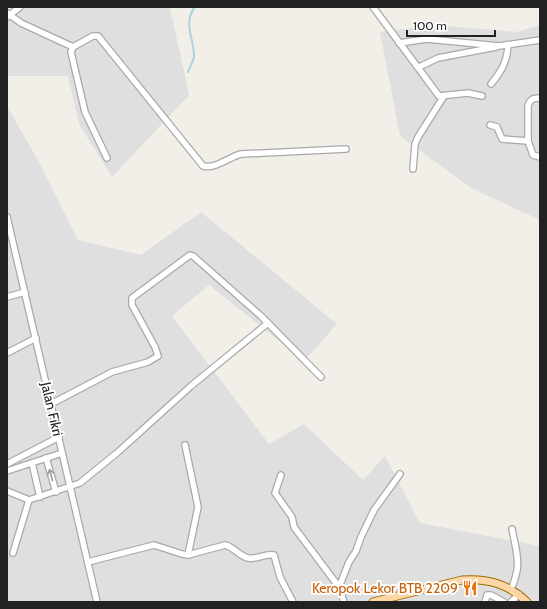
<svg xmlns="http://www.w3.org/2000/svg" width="547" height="609" viewBox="0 0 547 609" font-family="Cabin,sans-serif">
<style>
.residential{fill:#e0dfdf}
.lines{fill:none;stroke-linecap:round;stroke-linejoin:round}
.stream{stroke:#aad3df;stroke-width:2}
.minor-casing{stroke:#a9a9a9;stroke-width:8}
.major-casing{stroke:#a06b00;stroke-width:9}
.minor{stroke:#fff;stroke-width:5.5}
.major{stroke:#fcd6a4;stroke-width:7}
.oneway{stroke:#9c9c9c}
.labels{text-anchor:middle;stroke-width:4;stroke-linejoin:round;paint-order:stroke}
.street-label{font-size:14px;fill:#222;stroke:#fff}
.food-label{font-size:14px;fill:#c56008;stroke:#fff;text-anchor:end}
</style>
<rect width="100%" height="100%" fill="#f2efe9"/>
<g class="residential">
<polygon points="7,7 170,7 189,95 112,177 79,124 68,76 7,76"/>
<polygon points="436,25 517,32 540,25 540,220 471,188 400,136 380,32"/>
<polygon points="7,106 40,164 78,240 141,255 201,212 337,324 304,361 209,285 172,316 269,444 304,424 363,480 385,456 420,523 540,546 540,602 7,602"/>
</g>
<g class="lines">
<g class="stream">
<polyline points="234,7 242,7"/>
<path d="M188,72C190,67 193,61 194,57C195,41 182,23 195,7"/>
</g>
<g class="minor-casing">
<g id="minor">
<polyline points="373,7 439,96 468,93 482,96"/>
<path d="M7,13L21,23L73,47L93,36H98L203,166C216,169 229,157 241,154L346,149"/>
<polyline points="7,17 20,7"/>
<polyline points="399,43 427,39 499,46 540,40"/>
<polyline points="73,47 71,52 85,112 107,158"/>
<polyline points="419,67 438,58 496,47"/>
<path d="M491,84C501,72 507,62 508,46"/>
<path d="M540,98C533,98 530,99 528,106V141L533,155L540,157"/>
<polyline points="490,125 497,127 502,139 528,141"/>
<polyline points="413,169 415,144 418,137 444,96"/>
<polyline points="7,217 97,602"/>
<polyline points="7,297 25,292"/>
<polyline points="7,353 36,338"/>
<polyline points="51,404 112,372 148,362 158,356 155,347 132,305 132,298 190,255 193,256 261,316 321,377"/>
<polyline points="185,445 198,507 188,555"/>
<polyline points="46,458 56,492"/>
<polyline points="32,463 40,497"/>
<polyline points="7,464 59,437"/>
<polyline points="7,471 62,453"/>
<polyline points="281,475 275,493 292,517 294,527 339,587"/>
<polyline points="7,491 29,500 80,483 118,452 191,386 268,323"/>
<polyline points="13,553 29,500"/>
<path d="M88,562L154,545L182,554L188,555L225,545C234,547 239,556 248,558C256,560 265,553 274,555L280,577L293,602"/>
<path d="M511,589C522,565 517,555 512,529"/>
<polyline points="344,602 339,587 349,562 356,551 361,537 374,510 400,474"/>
<polyline points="485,602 487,595 491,595 504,602"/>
<polyline points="511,602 519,594"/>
</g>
</g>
<g class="major-casing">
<path id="major" d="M373,602L462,580C488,578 508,584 527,602"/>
</g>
<use href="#minor" class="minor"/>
<use href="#major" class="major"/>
</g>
<defs><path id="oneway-shaft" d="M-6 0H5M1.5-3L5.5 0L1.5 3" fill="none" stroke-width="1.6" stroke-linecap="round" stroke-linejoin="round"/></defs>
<use class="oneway" href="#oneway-shaft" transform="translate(51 475) rotate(-105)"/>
<defs>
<g id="restaurant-bare" transform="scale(1.2)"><path d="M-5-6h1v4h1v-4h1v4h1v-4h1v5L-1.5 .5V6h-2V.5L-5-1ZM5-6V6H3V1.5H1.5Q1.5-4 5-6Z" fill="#e8710a" stroke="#fff" stroke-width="2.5" paint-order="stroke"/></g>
</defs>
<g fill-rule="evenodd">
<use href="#restaurant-bare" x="470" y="588"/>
</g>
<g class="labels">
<g class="street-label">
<text transform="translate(52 409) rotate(77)" y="5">Jalan Fikri</text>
</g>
<g class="food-label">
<text x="458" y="593">Keropok Lekor BTB 2209</text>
</g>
</g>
<rect width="547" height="609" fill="none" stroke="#222222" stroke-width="16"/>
<path d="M407 30v6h88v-6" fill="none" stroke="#222222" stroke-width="2"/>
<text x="413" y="30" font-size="12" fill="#222222" stroke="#ffffff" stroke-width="3" paint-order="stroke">100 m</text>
</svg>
